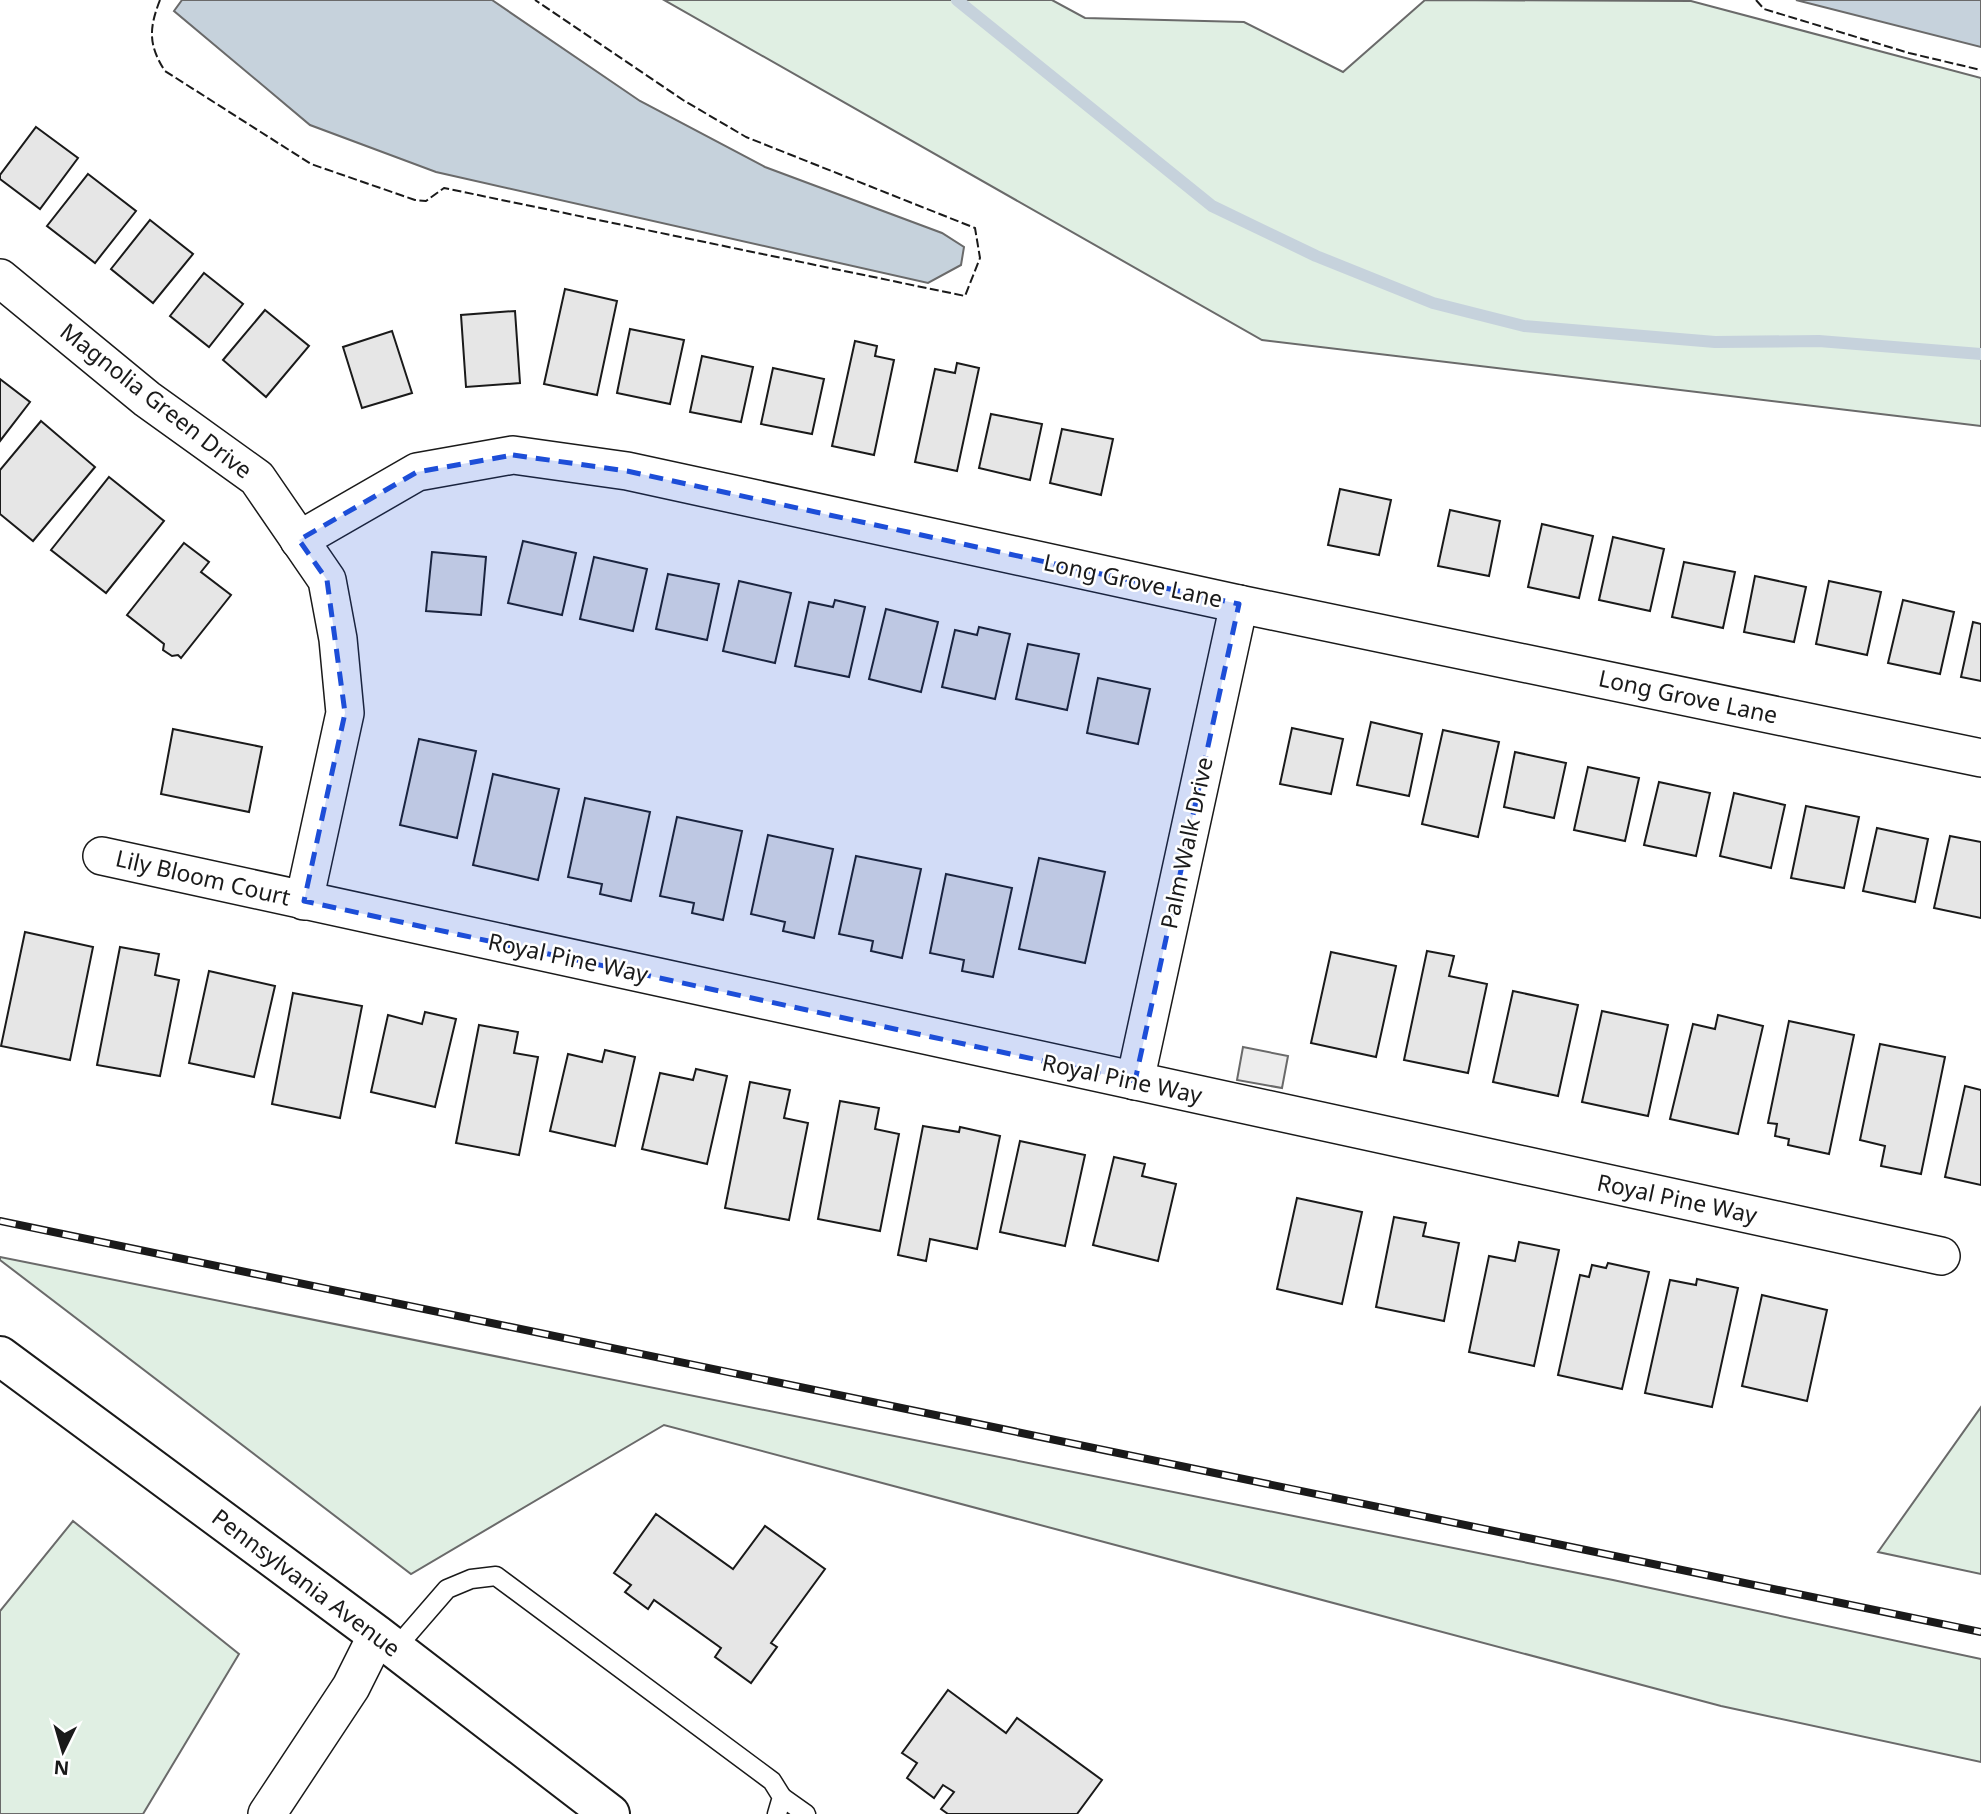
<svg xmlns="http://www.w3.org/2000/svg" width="1981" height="1814" viewBox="0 0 1981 1814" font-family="'Noto Sans',sans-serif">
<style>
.green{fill:#e0efe3;stroke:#6a6a6a;stroke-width:2}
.parking{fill:#ededed;stroke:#6a6a6a;stroke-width:2}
.water{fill:#c6d2dc;stroke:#6a6a6a;stroke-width:2}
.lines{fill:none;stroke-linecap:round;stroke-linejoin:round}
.stream{stroke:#c6d2dc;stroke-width:12}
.building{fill:#e6e6e6;stroke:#1a1a1a;stroke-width:2}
.lane-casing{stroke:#1a1a1a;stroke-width:21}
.street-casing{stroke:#1a1a1a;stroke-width:40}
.secondary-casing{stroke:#1a1a1a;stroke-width:42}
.lane{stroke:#fff;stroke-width:18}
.street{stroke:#fff;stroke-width:37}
.secondary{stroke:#fff;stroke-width:38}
.rail-casing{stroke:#1a1a1a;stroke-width:8}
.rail{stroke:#fff;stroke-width:5;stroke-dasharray:16;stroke-linecap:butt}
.fence{stroke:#1a1a1a;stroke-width:2;stroke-dasharray:9 3.5;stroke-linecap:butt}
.marked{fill:#1d4ed8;fill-opacity:0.2;stroke:#1d4ed8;stroke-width:5;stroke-dasharray:14 9;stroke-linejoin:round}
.labels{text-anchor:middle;stroke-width:5;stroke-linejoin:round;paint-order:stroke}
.street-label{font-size:23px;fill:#1a1a1a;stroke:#fff}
</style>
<rect width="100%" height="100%" fill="#fff"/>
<g class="green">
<polygon points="664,0 1052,0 1085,18 1244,22 1343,72 1425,0 1691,1 1981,78 1981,426 1262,340"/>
<polygon points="0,1257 1613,1580 1981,1659 1981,1762 1721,1706 664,1425 411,1574 0,1260"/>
<polygon points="1981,1407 1981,1574 1878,1552"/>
<polygon points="73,1521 239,1654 143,1814 0,1814 0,1611"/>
</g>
<polygon class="parking" points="1243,1047 1288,1056 1282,1088 1237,1080"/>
<g class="water">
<polygon points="182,0 492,0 640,101 765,167 942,233 964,247 961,265 928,283 436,172 310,125 174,11"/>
<polygon points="1796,0 1981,0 1981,47"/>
</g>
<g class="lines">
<polyline class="stream" points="957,0 1212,206 1316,256 1433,303 1524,326 1715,342 1819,341 1981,354"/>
</g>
<g class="building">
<polygon points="36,127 78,158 40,209 0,179 0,175"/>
<polygon points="88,174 136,211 95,263 47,226"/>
<polygon points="150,220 193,254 153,303 111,269"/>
<polygon points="204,273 243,304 209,347 170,316"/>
<polygon points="565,289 617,301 597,395 544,384"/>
<polygon points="265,310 309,346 266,397 223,360"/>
<polygon points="515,311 520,383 466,387 461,315"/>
<polygon points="630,329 684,340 670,404 617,393"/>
<polygon points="392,331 412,393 362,408 343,347"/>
<polygon points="855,341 877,346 875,356 894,360 874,455 832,446"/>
<polygon points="702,356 753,367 741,422 690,412"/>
<polygon points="957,363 979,368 957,471 915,462 935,369 955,373"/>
<polygon points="773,368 824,379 812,434 761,424"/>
<polygon points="0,379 30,402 0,441"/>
<polygon points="991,414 1042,424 1030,480 979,468"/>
<polygon points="41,421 95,467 33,541 0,514 0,470"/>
<polygon points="1062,429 1113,439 1101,495 1050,483"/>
<polygon points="109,477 164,521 106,593 51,550"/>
<polygon points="1340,489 1391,500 1379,555 1328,545"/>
<polygon points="1450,510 1500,521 1489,576 1438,566"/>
<polygon points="1542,524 1593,536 1579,598 1528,587"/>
<polygon points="1613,537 1664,549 1650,611 1599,600"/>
<polygon points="523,541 576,553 562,615 508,603"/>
<polygon points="184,543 209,562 201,572 231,595 181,658 178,655 172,656 163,650 164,644 127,615"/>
<polygon points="432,552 486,557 481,615 426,611"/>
<polygon points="594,557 647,569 633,631 580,619"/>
<polygon points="1684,562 1735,572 1723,628 1672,617"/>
<polygon points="668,574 719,584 707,640 656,629"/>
<polygon points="1755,576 1806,587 1794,642 1744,632"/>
<polygon points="739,581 791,593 775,663 723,651"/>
<polygon points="1829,581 1881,592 1867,655 1816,644"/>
<polygon points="835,600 865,607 849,677 795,666 809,602 833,607"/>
<polygon points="1903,600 1954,612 1940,674 1888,663"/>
<polygon points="886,609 938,622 921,692 869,679"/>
<polygon points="1973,622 1981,624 1981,681 1961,677"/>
<polygon points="979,627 1010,634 995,699 942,687 955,630 977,635"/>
<polygon points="1028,644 1079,654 1067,710 1016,699"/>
<polygon points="1098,678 1150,689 1138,744 1087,733"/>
<polygon points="1371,722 1422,734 1409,796 1357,785"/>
<polygon points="1292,728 1343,739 1331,794 1280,784"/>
<polygon points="173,729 262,747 249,812 161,794"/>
<polygon points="1443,730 1499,742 1478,837 1422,824"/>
<polygon points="419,739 476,751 457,838 400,825"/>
<polygon points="1515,752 1566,763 1554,818 1504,807"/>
<polygon points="1588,767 1639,778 1625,841 1574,830"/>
<polygon points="493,774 559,789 538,880 473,865"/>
<polygon points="1659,782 1710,793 1696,856 1644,845"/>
<polygon points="1734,793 1785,805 1771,868 1720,856"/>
<polygon points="585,798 650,812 631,901 600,894 602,884 568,877"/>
<polygon points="1806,806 1859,817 1844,888 1791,878"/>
<polygon points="677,817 742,831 723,920 692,913 694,903 660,896"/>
<polygon points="1877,828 1928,839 1915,902 1863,891"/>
<polygon points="768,835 833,849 814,938 783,931 785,922 751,914"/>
<polygon points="1950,836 1981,842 1981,918 1934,908"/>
<polygon points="856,856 921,869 902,958 871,951 873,941 839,934"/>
<polygon points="1039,858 1105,872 1085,963 1019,949"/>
<polygon points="946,874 1012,888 993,977 962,971 964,960 930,953"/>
<polygon points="25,932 93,947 70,1060 1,1046"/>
<polygon points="120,947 159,954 155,975 179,980 160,1076 97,1065"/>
<polygon points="1427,951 1454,956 1449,976 1487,984 1468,1073 1404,1060"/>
<polygon points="1331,952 1396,966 1376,1057 1311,1043"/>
<polygon points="209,971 275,986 254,1077 189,1063"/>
<polygon points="1513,991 1578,1005 1558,1096 1493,1082"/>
<polygon points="293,993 362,1006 340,1118 272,1104"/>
<polygon points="1602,1011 1668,1025 1648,1116 1582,1102"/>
<polygon points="425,1012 456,1019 435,1107 371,1092 388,1015 422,1024"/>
<polygon points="1718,1015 1763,1026 1738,1134 1670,1119 1693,1024 1715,1029"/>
<polygon points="1789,1021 1854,1035 1829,1154 1788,1145 1789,1139 1775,1136 1777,1124 1768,1123"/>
<polygon points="479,1025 518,1032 514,1053 538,1057 519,1155 456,1143"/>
<polygon points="1880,1044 1945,1057 1921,1174 1881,1166 1885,1146 1860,1140"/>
<polygon points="605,1050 635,1057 615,1146 550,1131 568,1054 602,1062"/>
<polygon points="696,1069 727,1076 707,1164 642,1149 660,1073 693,1080"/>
<polygon points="750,1082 790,1090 784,1118 808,1123 789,1220 725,1208"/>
<polygon points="1965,1086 1981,1090 1981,1185 1945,1177"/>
<polygon points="840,1101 879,1108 875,1129 899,1134 880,1231 818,1219"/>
<polygon points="923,1126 959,1132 960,1127 1000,1136 977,1249 930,1239 926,1261 898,1255"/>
<polygon points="1020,1141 1085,1155 1065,1246 1000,1232"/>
<polygon points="1114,1157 1145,1164 1142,1176 1176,1184 1158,1261 1093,1245"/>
<polygon points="1297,1198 1362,1212 1342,1304 1277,1289"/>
<polygon points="1394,1217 1426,1223 1423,1236 1459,1243 1444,1321 1376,1307"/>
<polygon points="1519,1242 1559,1250 1534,1366 1469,1352 1489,1256 1515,1261"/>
<polygon points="1608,1263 1649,1272 1622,1389 1558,1375 1580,1275 1589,1277 1592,1265 1606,1268"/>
<polygon points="1697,1279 1738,1288 1712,1407 1645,1393 1670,1280 1696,1285"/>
<polygon points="1762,1295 1827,1310 1807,1401 1742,1386"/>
<polygon points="656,1514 733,1569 765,1526 825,1569 771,1643 777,1647 751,1683 715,1657 721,1648 654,1600 648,1609 625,1592 631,1585 614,1573"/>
<polygon points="948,1690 1006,1733 1017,1718 1102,1780 1077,1814 948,1814 941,1809 954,1792 943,1785 934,1798 907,1778 917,1763 902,1753"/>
</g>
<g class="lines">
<g class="lane-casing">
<g id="lane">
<polyline points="395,1649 447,1589 471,1579 496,1576 772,1781 782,1797 777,1814"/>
<polyline points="782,1797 806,1814"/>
</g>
</g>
<g class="street-casing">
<g id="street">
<polyline points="0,278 147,399 257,478 327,580 338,639 345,713 304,901"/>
<polyline points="299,540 417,472 513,455 627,471 1239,604 1981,758"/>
<polyline points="102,856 1941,1256"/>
<polyline points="1135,1081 1239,604"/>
<polyline points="267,1814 351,1687 377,1635"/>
</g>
</g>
<g class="secondary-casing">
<polyline id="secondary" points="0,1356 377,1635 610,1814"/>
</g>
<use href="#lane" class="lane"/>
<use href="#street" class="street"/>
<use href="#secondary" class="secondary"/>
<g class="rail-casing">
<polyline id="rail" points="0,1221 1981,1632"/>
</g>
<use href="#rail" class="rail"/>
<g class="fence">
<path d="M160,0C149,28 148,45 165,71L311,164L415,200L426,201L444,188L965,296L980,258L975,228L746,137L683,100L535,0"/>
<polyline points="1756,0 1764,9 1909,53 1981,70"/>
</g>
</g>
<path class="marked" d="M513,455L627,471L1239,604L1135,1081L304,901L345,713L327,580L299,540L417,472Z"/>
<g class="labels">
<g class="street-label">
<text transform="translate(156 401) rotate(38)" y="8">Magnolia Green Drive</text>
<text transform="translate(1133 581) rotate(12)" y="8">Long Grove Lane</text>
<text transform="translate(1688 697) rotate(12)" y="8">Long Grove Lane</text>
<text transform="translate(1187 843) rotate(-78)" y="8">Palm Walk Drive</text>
<text transform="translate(203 878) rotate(13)" y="8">Lily Bloom Court</text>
<text transform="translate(568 958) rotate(12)" y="8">Royal Pine Way</text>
<text transform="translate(1122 1079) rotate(12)" y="8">Royal Pine Way</text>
<text transform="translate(1677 1199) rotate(12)" y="8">Royal Pine Way</text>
<text transform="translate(306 1583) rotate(37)" y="8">Pennsylvania Avenue</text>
</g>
</g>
<g transform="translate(63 1751) rotate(185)" stroke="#ffffff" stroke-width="5" paint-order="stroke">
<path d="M0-5L12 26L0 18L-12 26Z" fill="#1a1a1a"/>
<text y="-10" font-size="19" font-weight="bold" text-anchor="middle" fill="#1a1a1a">N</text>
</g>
</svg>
